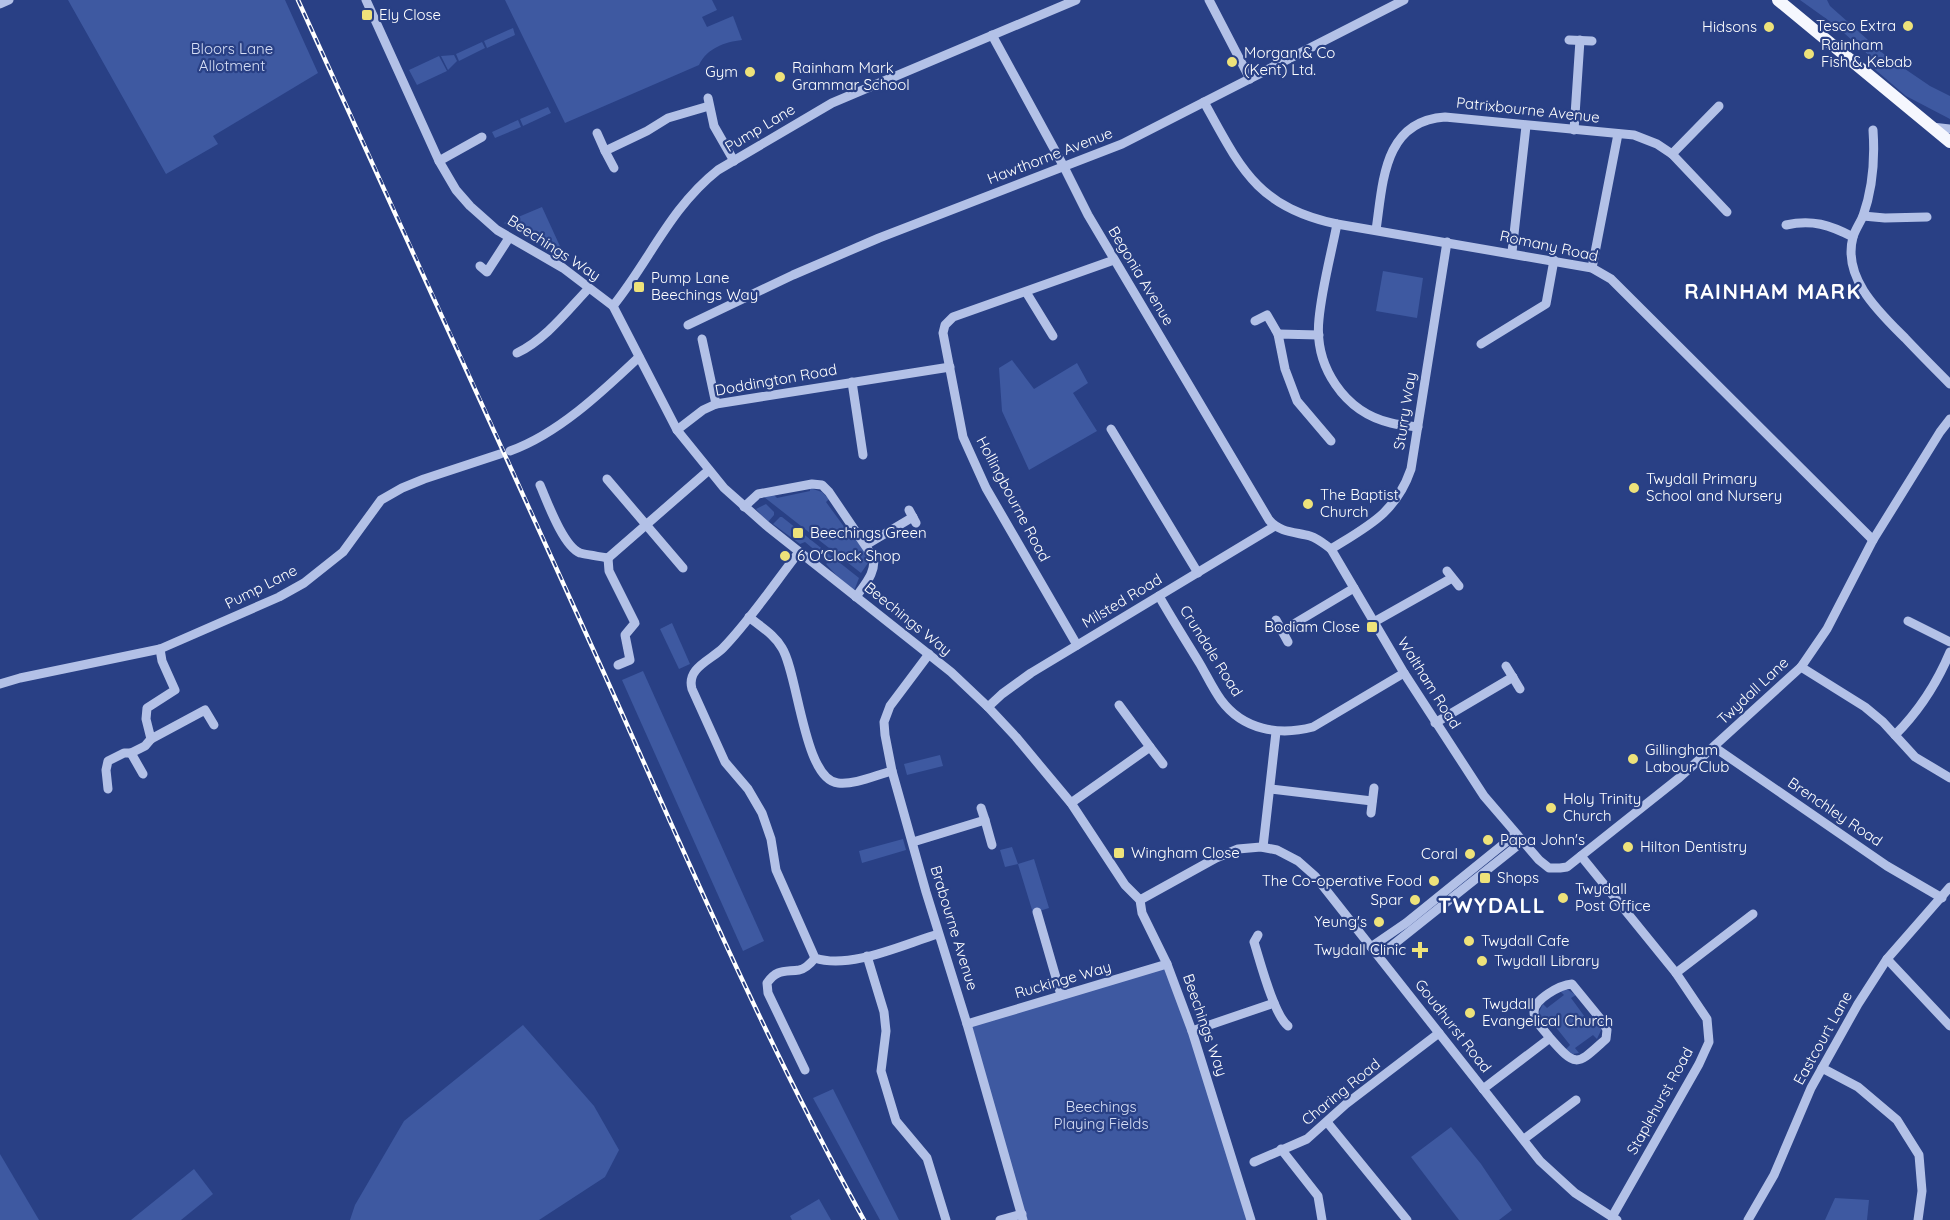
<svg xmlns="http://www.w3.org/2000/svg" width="1950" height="1220" viewBox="0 0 1950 1220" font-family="Quicksand,sans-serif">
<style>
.green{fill:#3e59a1}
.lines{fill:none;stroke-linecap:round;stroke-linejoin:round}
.minor{stroke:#b3c1e7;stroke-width:9}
.major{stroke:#f5f7fe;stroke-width:12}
.rail-casing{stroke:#fff;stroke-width:4.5}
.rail{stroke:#294085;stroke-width:2;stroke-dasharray:7;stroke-linecap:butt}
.poi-dot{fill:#eee27a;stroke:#294085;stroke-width:2}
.labels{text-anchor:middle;stroke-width:4.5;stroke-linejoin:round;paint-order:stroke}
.poi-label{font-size:15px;fill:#fff;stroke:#294085;text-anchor:start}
.park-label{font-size:15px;fill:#d7dff6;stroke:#294085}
.street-label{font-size:15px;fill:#fff;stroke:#294085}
.district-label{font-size:21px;font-weight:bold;letter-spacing:1.5px;fill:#fff;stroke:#294085}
</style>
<rect width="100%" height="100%" fill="#294085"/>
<g class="green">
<polygon points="68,0 285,0 318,73 213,136 218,144 166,174"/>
<path d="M505,0H712L717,10L702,17L707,27L733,16L742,40C725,42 707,48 699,65L565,123Z"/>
<polygon points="1800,0 1827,0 1830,6 1886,56 1930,86 1950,96 1950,119 1906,96 1871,66 1872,58 1835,25"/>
<polygon points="513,28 515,35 487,48 484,41"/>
<polygon points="482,42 485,48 459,61 456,54"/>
<polygon points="454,55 457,61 448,70 441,56"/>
<polygon points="439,56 447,71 417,85 409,70"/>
<polygon points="548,107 551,113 523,126 520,119"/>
<polygon points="518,120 521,127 495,138 492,132"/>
<polygon points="542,207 564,255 564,257 504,223"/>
<polygon points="1383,271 1423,278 1417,318 1376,311"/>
<polygon points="1012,360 1034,389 1077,363 1088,383 1073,393 1097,431 1029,470 1002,411 999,368"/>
<polygon points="810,488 822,492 829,499 826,502 845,528 850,529 868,558 868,563 861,573 764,497 773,494 777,498 810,491"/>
<polygon points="766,504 774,512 774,515 768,522 756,509"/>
<polygon points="780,517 782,517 859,578 854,591 836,575 826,564 829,562 805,542 800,544 773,524"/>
<polygon points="672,623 690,664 679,669 660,629"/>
<polygon points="643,671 764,941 743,951 622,680"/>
<polygon points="940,755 943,766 907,775 904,764"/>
<polygon points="903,839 906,850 862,863 859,851"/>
<polygon points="1012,847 1018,864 1034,859 1049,908 1033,913 1018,864 1005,867 1000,850"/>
<polygon points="1167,964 1251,1220 1023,1220 967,1024"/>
<polygon points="1565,988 1576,995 1571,998 1593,1028 1599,1024 1602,1028 1597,1039 1593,1035 1575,1048 1579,1053 1573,1054 1565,1050 1570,1045 1547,1016 1542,1020 1539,1012 1543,1004 1547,1008 1564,995 1560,991"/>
<polygon points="523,1025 594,1106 619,1150 605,1177 539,1220 350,1220 355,1205 404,1121"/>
<polygon points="833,1089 899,1220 880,1220 813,1098"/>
<polygon points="1451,1127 1481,1164 1512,1210 1499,1220 1459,1220 1411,1157"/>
<polygon points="0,1154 39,1220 0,1220"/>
<polygon points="194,1169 213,1194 181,1220 131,1220"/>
<polygon points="1835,1198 1869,1200 1867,1220 1825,1220"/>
<polygon points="819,1199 831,1220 792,1220 790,1216"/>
</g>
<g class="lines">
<g class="minor">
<polyline points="366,0 439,161 456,190 470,206 497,230 563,268 613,306 677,430 724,488 768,527 951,672 988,707 1016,737 1071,803 1125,885 1140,900 1142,913 1167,964 1192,1031 1251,1220"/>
<polyline points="1209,0 1250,79"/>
<polyline points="0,4 9,0"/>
<path d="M992,35L1064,167L1088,215L1269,520C1280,533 1296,532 1310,536C1319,539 1324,544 1331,549L1404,673L1484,796L1539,860L1549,868H1560L1567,867L1679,778L1801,667L1827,629L1873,540L1940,432L1950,419"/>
<polyline points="1569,40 1592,41"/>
<polyline points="708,98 714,126 734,161"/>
<path d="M1204,102C1241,169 1257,207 1337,224L1592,268L1611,279L1873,540"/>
<polyline points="1932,127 1950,129"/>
<polyline points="1574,130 1580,40"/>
<path d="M1873,130C1875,159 1873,188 1863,216C1860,223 1855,230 1853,237C1842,278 1879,312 1905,338C1920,354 1935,369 1950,384"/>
<polyline points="597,133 605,151"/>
<polyline points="1672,154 1719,106"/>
<polyline points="439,161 482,137"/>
<polyline points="614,168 605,151 647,131 668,118 709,106"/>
<polyline points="1863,216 1885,218 1927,217"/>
<path d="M1337,224C1331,255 1322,287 1319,319C1314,366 1344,412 1391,423C1399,425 1409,426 1418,427"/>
<path d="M1786,225C1812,219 1830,225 1853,237"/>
<path d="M1376,230C1383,183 1383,121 1445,117L1634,135L1657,144L1672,154L1727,212"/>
<polyline points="1512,252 1526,126"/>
<polyline points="480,266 487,272 509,238"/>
<polyline points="1592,268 1618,134"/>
<polyline points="1026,292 1053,336"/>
<path d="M613,306C650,260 670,208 718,170L832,103L1076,0"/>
<polyline points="1255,321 1267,315 1278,334"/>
<polyline points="688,325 793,275 879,238 1122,144 1404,0"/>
<polyline points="1319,335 1278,334 1285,369 1297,401 1331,441"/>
<polyline points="702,339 716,404"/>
<polyline points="1481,344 1546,304 1554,260"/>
<path d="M517,353C546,339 567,311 589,288"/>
<polyline points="852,382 863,455"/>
<polyline points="1111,429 1198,573"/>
<polyline points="677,430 703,410 716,404 950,367"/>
<path d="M510,451C558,434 603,391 639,357"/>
<polyline points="607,479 683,568"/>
<path d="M540,485C547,501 563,546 580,553C584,554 602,557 608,558"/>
<path d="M744,507L758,494L812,484L822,485L829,492L873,557C877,572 864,585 856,597"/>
<polyline points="909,510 916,523"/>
<polyline points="866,545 913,517"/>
<path d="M1331,549C1368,526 1396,513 1411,469L1447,242"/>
<path d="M799,552C774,584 751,619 723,648C711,660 686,668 692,689L725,762L748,789L762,813L771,839L776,870L815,958C850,970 904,944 938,934"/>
<polyline points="608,558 709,470"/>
<polyline points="608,558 609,571 635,623 625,635 630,660 618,665"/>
<polyline points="1447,571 1459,586"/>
<path d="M1159,596C1172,619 1186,641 1200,664C1207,676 1213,689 1221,700C1243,730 1279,736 1313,727L1404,673"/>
<path d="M749,617C761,627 775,635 782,648C798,673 804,780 838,783C855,785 876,775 892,771"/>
<polyline points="1276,620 1288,642"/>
<polyline points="1908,621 1950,642"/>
<polyline points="1374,622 1452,578"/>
<polyline points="1282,631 1354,588"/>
<polyline points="1077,645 986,488 963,437 943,333 945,325 953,317 1114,260"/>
<polyline points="160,649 162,661 175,690 147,708 146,719 151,739 205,710 214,725"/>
<polyline points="929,654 890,706 884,722 885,735 892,771 926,892 967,1024 1023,1220"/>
<polyline points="1506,666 1520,689"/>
<polyline points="1801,667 1865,707 1883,722 1915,757 1950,778"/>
<polyline points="0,684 20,678 160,649 279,597 304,583 343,552 381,500 402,488 424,479 500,454"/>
<polyline points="988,707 1002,694 1031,673 1275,526"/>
<polyline points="1435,723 1513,677"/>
<path d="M1895,735C1919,711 1937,683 1950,652"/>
<polyline points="1150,747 1163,764"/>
<polyline points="1714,747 1887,866 1942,898"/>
<polyline points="143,774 131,753 145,746 151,739"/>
<polyline points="108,789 106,770 108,761 124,753 131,753"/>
<polyline points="1271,789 1372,801"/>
<polyline points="1071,803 1150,747 1119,705"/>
<polyline points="981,808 985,820"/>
<polyline points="1371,813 1374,788"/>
<polyline points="913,842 985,820 992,845"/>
<polyline points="1263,847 1276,732"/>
<polyline points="1581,856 1676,973 1707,1019 1709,1042 1699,1064 1612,1217"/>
<polyline points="1140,900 1216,858 1238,849 1261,847 1277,850 1298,861 1315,876 1540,1161 1575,1193 1617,1220"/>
<polyline points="1037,912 1061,995"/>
<path d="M1258,935L1254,942C1260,961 1274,1015 1288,1026"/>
<polyline points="1371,947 1406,923 1516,834"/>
<polyline points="867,956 884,1012 886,1031 881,1071 896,1121 927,1158 946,1220"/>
<polyline points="1379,956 1522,842"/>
<polyline points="1887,959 1950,1026"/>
<polyline points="1676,973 1753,914"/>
<polyline points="967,1024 1167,964"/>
<polyline points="1192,1031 1274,1003"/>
<polyline points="1822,1068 1858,1087 1897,1120 1919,1155 1922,1191 1918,1220"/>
<path d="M805,1070L768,993L767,983C777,969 784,972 799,970C805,969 811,963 815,958"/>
<path d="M1483,1089L1550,1038C1545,1031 1534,1021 1534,1012C1534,999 1560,985 1572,984L1603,1022L1607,1030L1606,1039C1577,1065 1577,1069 1550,1038"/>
<polyline points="1327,1122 1407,1220"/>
<polyline points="1524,1139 1576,1100"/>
<polyline points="1281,1149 1318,1196 1322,1220"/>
<polyline points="1254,1162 1307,1139 1346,1104 1439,1033"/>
<polyline points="1000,1220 1022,1214"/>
<polyline points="1748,1220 1774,1175 1811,1088 1858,1004 1887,959 1950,887"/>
</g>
<polyline class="major" points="1778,0 1950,142"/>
<g class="rail-casing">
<path id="rail" d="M298,0C401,223 502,447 603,671C686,856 765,1042 864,1220"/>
</g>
<use href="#rail" class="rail"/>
</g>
<g class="poi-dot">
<rect x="361" y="9" width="12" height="12" rx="3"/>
<circle cx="1908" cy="26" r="6"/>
<circle cx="1769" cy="27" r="6"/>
<circle cx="1809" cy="54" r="6"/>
<circle cx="1232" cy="62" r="6"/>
<circle cx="750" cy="72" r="6"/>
<circle cx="780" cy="77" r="6"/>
<rect x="633" y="281" width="12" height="12" rx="3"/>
<circle cx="1634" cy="488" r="6"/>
<circle cx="1308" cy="504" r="6"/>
<rect x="792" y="527" width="12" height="12" rx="3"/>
<circle cx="785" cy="556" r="6"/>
<rect x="1366" y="621" width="12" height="12" rx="3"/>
<circle cx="1633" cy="759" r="6"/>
<circle cx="1551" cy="808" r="6"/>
<circle cx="1488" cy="840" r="6"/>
<circle cx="1628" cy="847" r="6"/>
<rect x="1113" y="847" width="12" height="12" rx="3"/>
<circle cx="1470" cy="854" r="6"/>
<rect x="1479" y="872" width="12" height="12" rx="3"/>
<circle cx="1434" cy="881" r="6"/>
<circle cx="1563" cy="898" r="6"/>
<circle cx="1415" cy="900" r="6"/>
<circle cx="1379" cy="922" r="6"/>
<circle cx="1469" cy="941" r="6"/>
<path d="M1417 941h6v6h6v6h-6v6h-6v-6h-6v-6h6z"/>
<circle cx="1482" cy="961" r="6"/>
<circle cx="1470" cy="1013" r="6"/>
</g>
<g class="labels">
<g class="poi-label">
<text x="379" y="20">Ely Close</text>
<text x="1896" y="31" text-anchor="end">Tesco Extra</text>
<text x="1757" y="32" text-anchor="end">Hidsons</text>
<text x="1821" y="50">Rainham<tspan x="1821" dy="17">Fish &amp; Kebab</tspan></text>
<text x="1244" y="58">Morgan &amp; Co<tspan x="1244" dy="17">(Kent) Ltd.</tspan></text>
<text x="792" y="73">Rainham Mark<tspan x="792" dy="17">Grammar School</tspan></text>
<text x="738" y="77" text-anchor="end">Gym</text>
<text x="651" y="283">Pump Lane<tspan x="651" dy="17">Beechings Way</tspan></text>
<text x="1646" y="484">Twydall Primary<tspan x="1646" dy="17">School and Nursery</tspan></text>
<text x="1320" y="500">The Baptist<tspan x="1320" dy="17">Church</tspan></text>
<text x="810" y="538">Beechings Green</text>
<text x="797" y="561">6 O'Clock Shop</text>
<text x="1360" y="632" text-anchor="end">Bodiam Close</text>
<text x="1645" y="755">Gillingham<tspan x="1645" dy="17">Labour Club</tspan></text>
<text x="1563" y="804">Holy Trinity<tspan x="1563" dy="17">Church</tspan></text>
<text x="1500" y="845">Papa John's</text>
<text x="1640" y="852">Hilton Dentistry</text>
<text x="1131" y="858">Wingham Close</text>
<text x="1458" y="859" text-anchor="end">Coral</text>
<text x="1497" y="883">Shops</text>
<text x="1422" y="886" text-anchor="end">The Co-operative Food</text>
<text x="1575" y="894">Twydall<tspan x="1575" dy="17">Post Office</tspan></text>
<text x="1403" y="905" text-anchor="end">Spar</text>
<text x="1367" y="927" text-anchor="end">Yeung's</text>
<text x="1481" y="946">Twydall Cafe</text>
<text x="1406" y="955" text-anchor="end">Twydall Clinic</text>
<text x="1494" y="966">Twydall Library</text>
<text x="1482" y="1009">Twydall<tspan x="1482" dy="17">Evangelical Church</tspan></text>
</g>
<g class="park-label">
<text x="232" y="54">Bloors Lane<tspan x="232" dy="17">Allotment</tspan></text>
<text x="1101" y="1112">Beechings<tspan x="1101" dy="17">Playing Fields</tspan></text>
</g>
<g class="street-label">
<text transform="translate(1528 110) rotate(6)" y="5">Patrixbourne Avenue</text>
<text transform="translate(760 128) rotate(-31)" y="5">Pump Lane</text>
<text transform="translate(1050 156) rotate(-21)" y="5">Hawthorne Avenue</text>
<text transform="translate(1549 246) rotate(12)" y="5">Romany Road</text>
<text transform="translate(554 248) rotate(33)" y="5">Beechings Way</text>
<text transform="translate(1141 276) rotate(59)" y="5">Begonia Avenue</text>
<text transform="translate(776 380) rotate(-10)" y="5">Doddington Road</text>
<text transform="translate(1405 411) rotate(-81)" y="5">Sturry Way</text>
<text transform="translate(1013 499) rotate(62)" y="5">Hollingbourne Road</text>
<text transform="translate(261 587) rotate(-27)" y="5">Pump Lane</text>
<text transform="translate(1122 601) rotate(-31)" y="5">Milsted Road</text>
<text transform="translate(908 619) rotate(39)" y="5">Beechings Way</text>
<text transform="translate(1211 651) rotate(58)" y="5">Crundale Road</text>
<text transform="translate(1429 683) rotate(58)" y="5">Waltham Road</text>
<text transform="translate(1753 691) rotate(-43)" y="5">Twydall Lane</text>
<text transform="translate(1835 812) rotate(34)" y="5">Brenchley Road</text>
<text transform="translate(954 928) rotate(73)" y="5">Brabourne Avenue</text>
<text transform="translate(1063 980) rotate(-16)" y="5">Ruckinge Way</text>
<text transform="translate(1205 1025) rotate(71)" y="5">Beechings Way</text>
<text transform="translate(1453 1026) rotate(52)" y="5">Goudhurst Road</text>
<text transform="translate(1823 1038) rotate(-61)" y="5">Eastcourt Lane</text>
<text transform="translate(1341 1092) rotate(-39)" y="5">Charing Road</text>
<text transform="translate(1660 1101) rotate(-61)" y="5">Staplehurst Road</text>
</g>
<g class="district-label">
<text x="1773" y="299">RAINHAM MARK</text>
<text x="1492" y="913">TWYDALL</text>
</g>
</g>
</svg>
